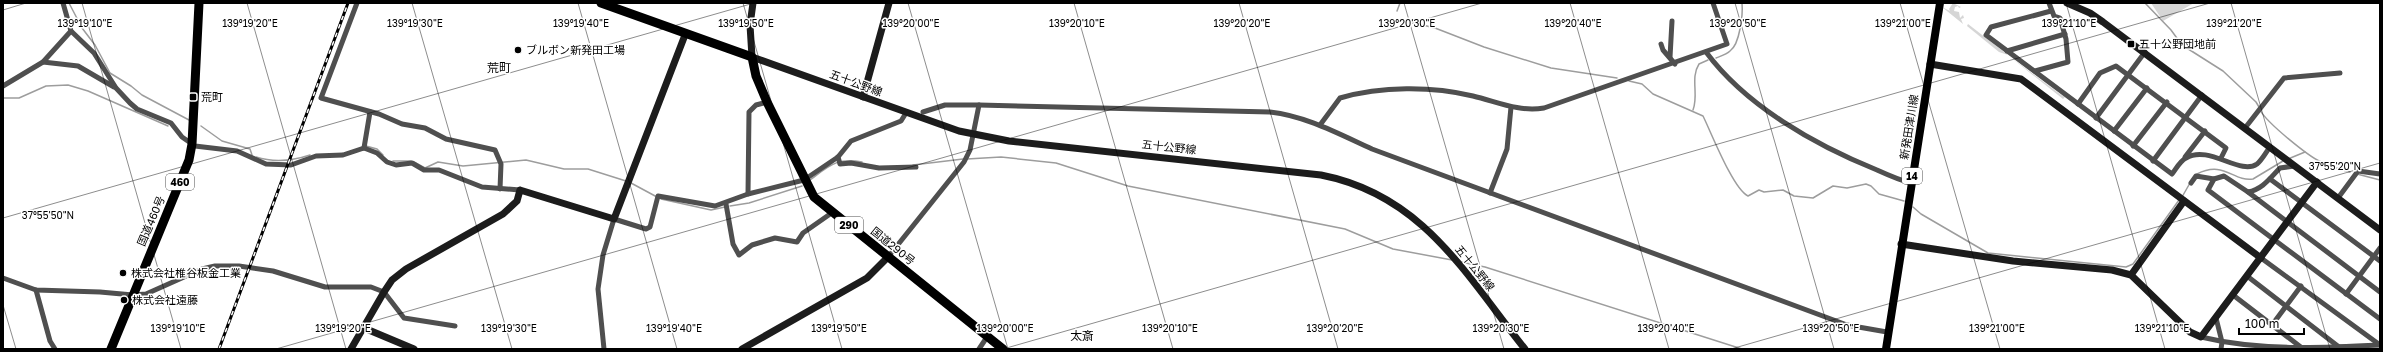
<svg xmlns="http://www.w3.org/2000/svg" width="2383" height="352" viewBox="0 0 2383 352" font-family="'Golos Text','Noto Sans JP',sans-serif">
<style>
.green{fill:#d6d6d6}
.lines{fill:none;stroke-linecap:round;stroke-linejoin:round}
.stream{stroke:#9d9d9d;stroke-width:1.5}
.street{stroke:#4f4f4f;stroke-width:5}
.secondary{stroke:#1c1c1c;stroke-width:7}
.primary{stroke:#000;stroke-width:8}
.highway{stroke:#000;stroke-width:9}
.rail-casing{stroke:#000;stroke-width:3}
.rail{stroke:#fff;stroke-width:1.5;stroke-dasharray:4.5;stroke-linecap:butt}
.ticks{fill:none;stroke:#000;stroke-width:1;stroke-opacity:0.45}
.poi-dot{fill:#000;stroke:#fff;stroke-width:1.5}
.labels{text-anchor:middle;stroke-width:3;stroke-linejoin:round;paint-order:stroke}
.shield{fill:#fff;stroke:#4c4c4c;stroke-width:1}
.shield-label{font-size:10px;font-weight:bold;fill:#000}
.poi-label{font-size:11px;fill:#000;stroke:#fff;text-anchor:start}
.street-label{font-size:11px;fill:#000;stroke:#fff}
.neighbourhood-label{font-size:12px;fill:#000;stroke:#fff}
.ticks-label{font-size:10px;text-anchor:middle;fill:#000;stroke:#fff;stroke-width:3;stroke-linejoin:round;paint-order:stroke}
</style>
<rect width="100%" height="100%" fill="#fff"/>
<g class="green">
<polygon points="1953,3 1961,7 1959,8 1958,6 1955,7 1954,11 1959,12 1960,18 1963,15 1964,18 1961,19 1963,24 1942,7 1950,11 1949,9"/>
<polygon points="2151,3 2194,3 2163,21"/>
<polygon points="1968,24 2008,55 1999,52 1967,26"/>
<polygon points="2009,56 2060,94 2065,97 2063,99"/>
</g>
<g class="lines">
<g class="stream">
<polyline points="69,3 82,28 95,45 110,73 131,86 142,95 189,120"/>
<polyline points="2145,3 2171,30 2182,45 2223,71 2256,102 2259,107"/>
<polyline points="1397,11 1400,3"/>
<polyline points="1402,20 1435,28 1484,47 1551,68 1617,78"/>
<path d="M1716,58C1721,56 1727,54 1730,51C1740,44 1743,14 1742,3"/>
<path d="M1629,81L1642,84L1653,94L1703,116C1711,132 1733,189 1748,196L1759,190L1764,192L1783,190L1794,196L1813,198L1833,186L1847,188L1866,184L1871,186L1879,194L1904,201"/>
<polyline points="3,98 19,98 46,86 68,85 88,91 168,126"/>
<path d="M1693,110C1699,95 1690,78 1699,64L1708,60"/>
<path d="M2260,110C2267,123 2308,156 2321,162C2330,167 2340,169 2350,172"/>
<polyline points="201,126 222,141 250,149 252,155"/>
<polyline points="366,146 377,149 383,155"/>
<path d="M256,157C275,163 292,161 310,155"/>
<polyline points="967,159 1001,157 1056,163 1128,186 1345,229 1393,249 1452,260"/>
<polyline points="2288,159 2305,152"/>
<polyline points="393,161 411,161"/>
<polyline points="414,162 425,168 438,162 463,166 526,160 564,169 588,169 626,181"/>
<polyline points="913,165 963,159"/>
<path d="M2197,174C2224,160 2233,182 2253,179L2283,161"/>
<polyline points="2357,174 2380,180"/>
<path d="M810,180C829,166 837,157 862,162"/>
<polyline points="631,183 657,197"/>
<polyline points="2182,197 2190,183"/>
<polyline points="661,199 711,210 725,207"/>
<polyline points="730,206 749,203 802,186"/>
<polyline points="1913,207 1921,214 1988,253 2126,267 2133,264 2179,200"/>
<polyline points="1461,262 1485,267 1742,349"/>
</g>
<g class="street">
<polyline points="63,3 71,31 94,53 116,88 130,103 137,109 171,123 182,137 195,146 237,151 266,164 291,165 316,156 343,155 364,148 377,153 387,162 396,165 412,163 424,170 439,170 482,187 520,190"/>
<polyline points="357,3 321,98 379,114 402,124 425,128 446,139 495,150 501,164 500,189"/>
<path d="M2051,11L1991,27L1986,35L2172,174C2176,169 2180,161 2186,158C2209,144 2240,176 2257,164C2262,160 2266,152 2270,147"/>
<polyline points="1661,44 1663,50 1675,64"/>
<polyline points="2007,51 2065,34"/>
<path d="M1706,52C1746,106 1815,145 1877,170C1888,175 1899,180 1911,183"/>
<polyline points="1670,57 1672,21"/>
<polyline points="43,62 78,66 114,87"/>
<polyline points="2035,71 2068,62 2066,39 2060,18 2054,16 2049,3"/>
<polyline points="3,86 43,62 71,31"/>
<polyline points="2078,104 2100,73 2116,66 2226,148 2221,158"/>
<path d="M923,112L945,105H979L1270,112C1306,116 1339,134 1372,149L1847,325L1887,332"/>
<polyline points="2096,118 2145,52"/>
<path d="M1320,125L1340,98C1381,86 1432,86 1473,96C1498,102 1518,112 1544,108L1727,44L1713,3"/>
<polyline points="2245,128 2284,78 2340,73"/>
<polyline points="2114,131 2147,88"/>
<polyline points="2133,146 2167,102"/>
<polyline points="364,148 370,112"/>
<polyline points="838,157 840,164 851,163 879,168 916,167"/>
<polyline points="2185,157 2205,131"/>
<polyline points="2153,161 2202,95"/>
<path d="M2294,166L2280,168C2270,178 2263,189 2248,192L2224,176L2214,179L2208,190L2380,319"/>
<polyline points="2270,179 2380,261"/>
<polyline points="2191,183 2196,176 2214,179"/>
<polyline points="2248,192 2380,292"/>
<polyline points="1490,193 1507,149 1511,107"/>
<polyline points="748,194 749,112 756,105 767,102"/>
<polyline points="2338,198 2358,171 2380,174"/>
<polyline points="726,204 733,244 739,255 752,245 775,238 797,242 803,233 833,212"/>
<polyline points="888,257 964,162 970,150 979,105"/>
<polyline points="2261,258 2380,345"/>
<polyline points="2247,276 2339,347"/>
<polyline points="3,278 36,290 100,292 133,295 146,294 202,269 215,266 239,266 273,271 325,287 371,287 384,292 404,318 455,326"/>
<polyline points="36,290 50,341 55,349"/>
<polyline points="2346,294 2380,248"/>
<polyline points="2233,295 2302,348"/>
<polyline points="2216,318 2222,342 2221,349"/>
<polyline points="2272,325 2301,286"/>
<path d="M2201,337C2259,351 2321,348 2380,345"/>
<polyline points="604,349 598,289 603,255 614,219 646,229 650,227 658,196 715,206 748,194 804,180 838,157 851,141 901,121 906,113"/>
<polyline points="979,349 987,337"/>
</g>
<g class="secondary">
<path d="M753,3L750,25L752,57L959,131L1009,141L1321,175C1423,195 1465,274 1525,349"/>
<polyline points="2067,3 2090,13 2103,22 2380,230"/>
<polyline points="1930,64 2021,79 2261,258"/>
<polyline points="863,97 889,3"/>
<polyline points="1901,244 2013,261 2112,270 2131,275 2190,332 2201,337 2317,182"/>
<polyline points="2131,275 2184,201"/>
<polyline points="364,328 414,349"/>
<polyline points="351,349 384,292 392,280 406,269 503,214 517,201 520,190 614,219 685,35"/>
<polyline points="742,349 867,278 888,257"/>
</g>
<polyline class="primary" points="1886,349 1940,3"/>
<g class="highway">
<polyline points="601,3 752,57 756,76 767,102 814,197 1003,349"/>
<polyline points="111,349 189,160 192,144 199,3"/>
</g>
<g class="rail-casing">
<polyline id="rail" points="219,349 348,3"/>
</g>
<use href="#rail" class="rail"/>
</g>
<path class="ticks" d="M82,3L181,349M247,3L346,349M412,3L512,349M578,3L677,349M743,3L842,349M908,3L1008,349M1074,3L1173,349M1239,3L1338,349M1404,3L1504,349M1570,3L1669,349M1735,3L1834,349M1900,3L2000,349M2066,3L2165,349M2231,3L2330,349M3,10L26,3M3,218L754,3M3,305L16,349M276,349L1482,3M1003,349L2210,3M1731,349L2380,163"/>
<g class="poi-dot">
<rect x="2127" y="40" width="8" height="8" rx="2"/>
<circle cx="518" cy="50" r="4"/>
<rect x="189" y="93" width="8" height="8" rx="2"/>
<circle cx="123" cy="273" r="4"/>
<circle cx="124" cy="300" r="4"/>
</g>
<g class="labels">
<g class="shield">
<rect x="1902" y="168" width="20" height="16" rx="3"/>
<rect x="166" y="174" width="28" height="16" rx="3"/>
<rect x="835" y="217" width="28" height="16" rx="3"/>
</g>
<g class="shield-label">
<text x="1912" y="180">14</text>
<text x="180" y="186">460</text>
<text x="849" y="229">290</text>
</g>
<g class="poi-label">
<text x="2139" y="48">五十公野団地前</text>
<text x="526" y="54">ブルボン新発田工場</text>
<text x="201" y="101">荒町</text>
<text x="131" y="277">株式会社椎谷板金工業</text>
<text x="132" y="304">株式会社遠藤</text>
</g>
<g class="street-label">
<text transform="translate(856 83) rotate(20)" y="4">五十公野線</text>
<text transform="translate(1909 127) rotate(-81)" y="4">新発田津川線</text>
<text transform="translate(1169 147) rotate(6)" y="4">五十公野線</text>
<text transform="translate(151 221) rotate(-67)" y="4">国道460号</text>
<text transform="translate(893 246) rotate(39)" y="4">国道290号</text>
<text transform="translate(1475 268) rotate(51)" y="4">五十公野線</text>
</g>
<g class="neighbourhood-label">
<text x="499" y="72">荒町</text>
<text x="1082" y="340">太斎</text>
</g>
</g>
<g class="ticks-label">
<text x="85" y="27">139°19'10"E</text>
<text x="250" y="27">139°19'20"E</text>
<text x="415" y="27">139°19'30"E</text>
<text x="581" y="27">139°19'40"E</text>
<text x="746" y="27">139°19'50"E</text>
<text x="911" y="27">139°20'00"E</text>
<text x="1407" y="27">139°20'30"E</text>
<text x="1573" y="27">139°20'40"E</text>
<text x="1738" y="27">139°20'50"E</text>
<text x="1903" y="27">139°21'00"E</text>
<text x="2234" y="27">139°21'20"E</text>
<text x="1077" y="27">139°20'10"E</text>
<text x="1242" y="27">139°20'20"E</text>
<text x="2069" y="27">139°21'10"E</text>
<text x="2335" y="170">37°55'20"N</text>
<text x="48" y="219">37°55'50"N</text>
<text x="178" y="332">139°19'10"E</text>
<text x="343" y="332">139°19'20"E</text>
<text x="509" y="332">139°19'30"E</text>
<text x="674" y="332">139°19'40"E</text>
<text x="839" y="332">139°19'50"E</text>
<text x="1005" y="332">139°20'00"E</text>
<text x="1170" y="332">139°20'10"E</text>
<text x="1335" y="332">139°20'20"E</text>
<text x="1501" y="332">139°20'30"E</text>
<text x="1666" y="332">139°20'40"E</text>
<text x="1831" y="332">139°20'50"E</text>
<text x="1997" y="332">139°21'00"E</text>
<text x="2162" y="332">139°21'10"E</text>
</g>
<rect width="2383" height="352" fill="none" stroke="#000000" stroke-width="8"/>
<path d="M2239 328v6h65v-6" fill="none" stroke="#000000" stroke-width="2"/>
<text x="2245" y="328" font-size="12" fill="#000000" stroke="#ffffff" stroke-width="3" paint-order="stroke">100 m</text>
</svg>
